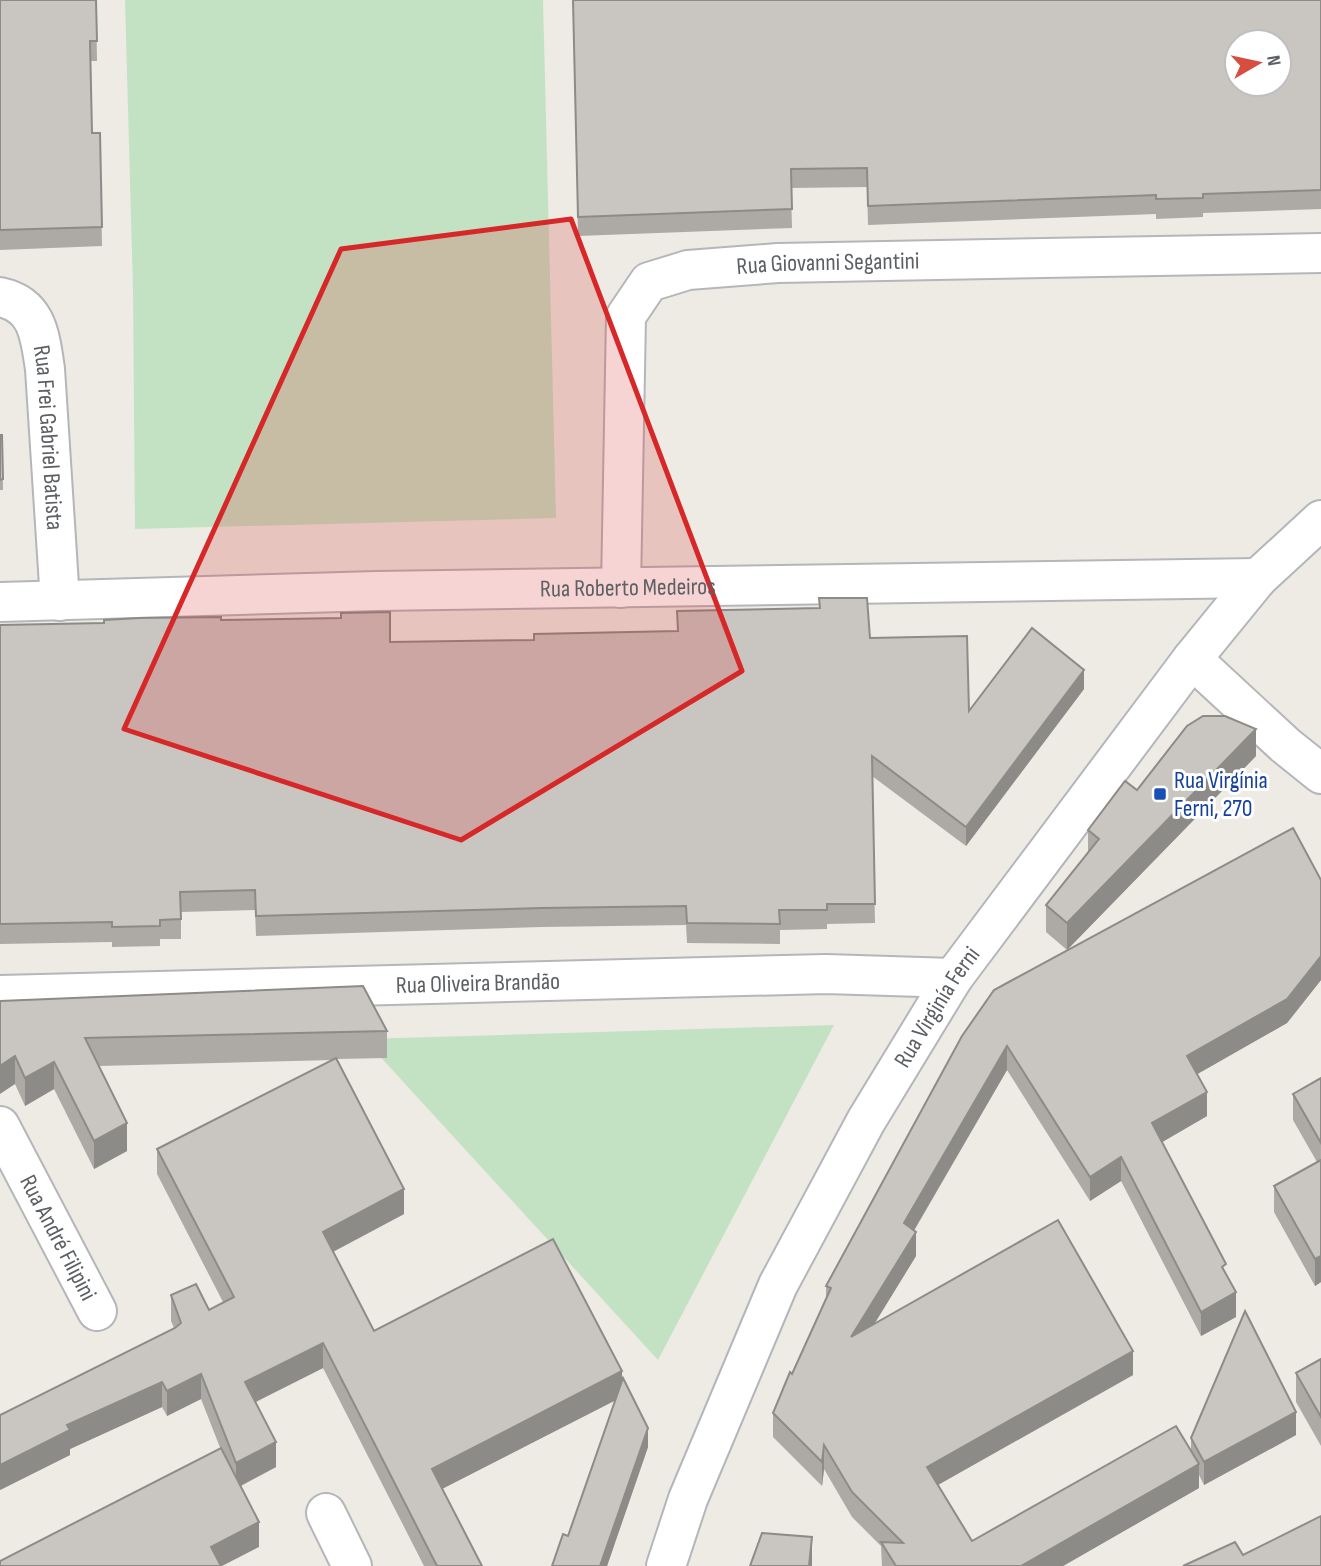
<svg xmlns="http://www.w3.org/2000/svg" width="1321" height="1566" viewBox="0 0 1321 1566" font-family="'Sofia Sans Condensed',sans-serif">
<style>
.green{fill:#c3e2c4}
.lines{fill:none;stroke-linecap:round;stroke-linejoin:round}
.street-casing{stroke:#b5b6ba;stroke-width:42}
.secondary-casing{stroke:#b3b6ba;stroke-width:42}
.street{stroke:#fff;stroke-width:38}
.secondary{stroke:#fff;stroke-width:38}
.wall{fill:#adaaa6}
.shaded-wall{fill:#8d8b87}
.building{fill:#c9c6c1;stroke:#8d8b87;stroke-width:2;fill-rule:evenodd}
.marked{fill:#d62828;fill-opacity:0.2;stroke:#d62828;stroke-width:5;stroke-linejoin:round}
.transit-dot{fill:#1a4fb4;stroke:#fff;stroke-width:2.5}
.labels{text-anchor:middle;stroke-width:6;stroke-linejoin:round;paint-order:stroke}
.street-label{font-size:24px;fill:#5c5f63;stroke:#fff}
.transit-label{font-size:24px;fill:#164399;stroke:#fff;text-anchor:start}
</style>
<rect width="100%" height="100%" fill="#edebe4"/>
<g class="green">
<polygon points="125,0 543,0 556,518 135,529 133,289"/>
<polygon points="834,1025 658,1360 364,1039"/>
</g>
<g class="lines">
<g class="street-casing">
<g id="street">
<path id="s1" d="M0,297C38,305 40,336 45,369L60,601"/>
<path id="s2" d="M621,588L626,316L649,282L688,270L778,263L1321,253"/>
<path id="s3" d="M0,602L377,591L1258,578"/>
<polyline points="1192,659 1285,745 1321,774"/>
<path id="s4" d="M0,995L826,974L953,978"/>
<path id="s5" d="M0,1126L97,1311"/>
<polyline points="326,1513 352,1566"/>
</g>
</g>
<g class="secondary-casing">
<g id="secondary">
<path id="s6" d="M666,1566L688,1499L778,1285L866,1121L953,978L1192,659L1258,578L1321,520"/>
</g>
</g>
<use href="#street" class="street"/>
<use href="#secondary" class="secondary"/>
</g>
<g class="wall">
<polygon points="0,0 96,0 97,61 90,61 92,133 100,133 102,246 0,250"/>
<polygon points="573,0 1321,0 1321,209 1203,213 1203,217 1156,219 1156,214 868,225 867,187 791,188 792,228 578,236"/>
<polygon points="0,435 2,435 3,490 0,490"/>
<polygon points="819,598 969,711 1084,689 966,846 872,776 875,923 827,924 827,929 780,930 780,944 687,943 686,925 542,927 256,936 255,910 181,912 181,939 160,939 160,946 112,947 112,942 0,944 0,625 221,620 390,642 534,640 677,631 677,611 819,608"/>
<polygon points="1256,756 1067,950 1046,932 1046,905 1088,853 1088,830 1137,790"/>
<polygon points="1321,880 1321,980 1287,1023 1197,1074 1207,1116 1162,1142 1226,1274 1236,1317 1201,1336 1121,1181 1090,1201 1007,1070 914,1231 916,1256 874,1324 1133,1375 938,1485 972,1541 1191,1451 1191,1438 1296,1435 1204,1485 1199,1475 1199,1488 1063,1566 882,1566 881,1546 852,1517 824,1469 822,1486 773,1437 773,1413 792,1374 826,1299 826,1286 962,1036"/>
<polygon points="0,1001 387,1031 387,1058 337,1059 404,1214 333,1252 374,1331 622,1380 648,1447 607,1566 552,1566 568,1536 615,1400 442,1489 482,1566 424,1566 323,1368 256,1402 276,1467 241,1486 259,1547 201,1399 167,1416 162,1407 70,1449 70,1455 0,1490 174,1328 171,1321 171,1295 209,1310 223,1302 157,1174 157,1149 333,1060 98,1066 127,1151 94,1169 54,1089 25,1106 15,1084"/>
<polygon points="1321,1078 1321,1282 1315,1286 1274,1212 1274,1186 1317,1162 1293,1120 1293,1094"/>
<polygon points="1321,1359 1321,1446 1296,1402 1296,1373"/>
</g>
<g class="shaded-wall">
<polygon points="1084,670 1084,689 966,846 966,827"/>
<polygon points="1256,729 1256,756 1067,950 1067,923"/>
<polygon points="1321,956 1321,980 1287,1023 1187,1080 1187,1056"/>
<polygon points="1007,1046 1007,1070 904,1247 904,1223"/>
<polygon points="15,1056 15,1084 0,1094 0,1066"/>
<polygon points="54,1062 54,1089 25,1106 25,1078"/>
<polygon points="1207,1092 1207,1116 1152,1148 1152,1123"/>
<polygon points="127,1123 127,1151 94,1169 94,1141"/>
<polygon points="1121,1157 1121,1181 1090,1201 1090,1177"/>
<polygon points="404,1189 404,1214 323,1257 323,1232"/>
<polygon points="916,1232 916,1256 851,1362 851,1337"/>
<polygon points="1321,1256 1321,1282 1315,1286 1315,1259"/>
<polygon points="1236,1292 1236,1317 1201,1336 1201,1312"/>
<polygon points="323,1343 323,1368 245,1407 245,1382"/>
<polygon points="1133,1351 1133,1375 927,1491 927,1467"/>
<polygon points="622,1371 622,1397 432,1494 432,1469"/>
<polygon points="201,1374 201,1399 167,1416 167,1391"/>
<polygon points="162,1382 162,1407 70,1449 70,1455 0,1490 0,1465 67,1425"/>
<polygon points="1296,1412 1296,1435 1204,1485 1204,1462"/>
<polygon points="648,1428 648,1447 607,1566 600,1566"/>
<polygon points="276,1442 276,1467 236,1488 236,1463"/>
<polygon points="824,1445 824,1469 822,1486 822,1462"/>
<polygon points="1199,1464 1199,1488 1063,1566 1021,1566"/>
<polygon points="259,1522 259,1547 222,1566 211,1566 211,1547"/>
<polygon points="812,1537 812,1566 809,1566"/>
</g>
<g class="building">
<polygon points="0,0 96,0 97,41 90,41 92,133 100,133 102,227 0,230"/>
<path d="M573,0H1321V190L1203,194V198L1156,199V195L868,206L867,168L791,169L792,209L578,217ZM1237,42H1279V84H1237Z"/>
<polygon points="0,435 2,435 3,479 0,480"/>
<polygon points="819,598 867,598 870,638 967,636 969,711 1032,628 1084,670 966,827 872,756 875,904 827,904 827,910 779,910 780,924 687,923 686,906 542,908 256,916 255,890 180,892 181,919 160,920 160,926 112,927 112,922 0,924 0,625 104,623 104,620 139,618 221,617 221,620 341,618 341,613 390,612 390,642 534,640 534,634 678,631 677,611 820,608"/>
<polygon points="1203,716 1225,716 1256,729 1067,923 1046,905 1099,839 1088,830 1125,781 1137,790 1187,726"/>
<polygon points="1293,828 1321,880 1321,956 1287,999 1187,1056 1207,1092 1152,1123 1226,1264 1222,1267 1236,1292 1201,1312 1121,1157 1090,1177 1007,1046 904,1223 916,1232 851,1337 1058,1220 1133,1351 927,1467 972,1541 1176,1426 1199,1464 1021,1566 896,1566 881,1542 903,1543 852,1492 824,1445 822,1462 773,1413 790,1372 792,1374 831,1288 826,1286 962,1036 994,990"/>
<polygon points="363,986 387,1031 85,1038 127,1123 94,1141 54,1062 25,1078 15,1056 0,1066 0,1001"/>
<polygon points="336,1058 404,1189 323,1232 374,1331 553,1239 622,1371 432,1469 482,1566 437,1566 323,1343 245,1382 276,1442 236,1463 201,1374 167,1391 162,1382 67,1425 70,1430 0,1465 0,1415 175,1328 181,1323 171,1295 196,1284 209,1310 234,1297 157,1149"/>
<polygon points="1321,1078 1321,1143 1293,1094"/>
<polygon points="1321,1160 1321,1256 1315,1259 1274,1186"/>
<polygon points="1245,1311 1296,1412 1204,1462 1191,1438"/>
<polygon points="1321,1359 1321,1417 1296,1373"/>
<polygon points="623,1378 648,1428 600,1566 552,1566 563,1534 568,1536"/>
<polygon points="221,1448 259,1522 211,1547 221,1566 0,1566 0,1561"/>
<polygon points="1321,1516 1321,1566 1183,1566 1235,1542 1243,1555"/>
<polygon points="762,1533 812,1537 809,1566 750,1566"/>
</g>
<path class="marked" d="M571,219L742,671L461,840L124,729L341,249Z"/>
<rect class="transit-dot" x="1153" y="787" width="14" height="14" rx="3.5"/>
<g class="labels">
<g class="street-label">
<text dy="8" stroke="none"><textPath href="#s2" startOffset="494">Rua Giovanni Segantini</textPath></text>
<text dy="8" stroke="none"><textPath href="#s1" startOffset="161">Rua Frei Gabriel Batista</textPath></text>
<text dy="8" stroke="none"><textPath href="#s3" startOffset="628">Rua Roberto Medeiros</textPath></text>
<text dy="8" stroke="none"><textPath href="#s4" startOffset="478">Rua Oliveira Brandão</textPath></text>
<text dy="8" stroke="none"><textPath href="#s6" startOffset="623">Rua Virginía Ferni</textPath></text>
<text dy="8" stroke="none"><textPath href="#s5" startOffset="126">Rua André Filipini</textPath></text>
</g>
<g class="transit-label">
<text x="1174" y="788">Rua Virgínia<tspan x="1174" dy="28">Ferni, 270</tspan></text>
</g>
</g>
<g transform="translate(1258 63) rotate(81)"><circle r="33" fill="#ffffff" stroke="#bebfc1" stroke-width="2"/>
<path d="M0-5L12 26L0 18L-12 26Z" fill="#d74e40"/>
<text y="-10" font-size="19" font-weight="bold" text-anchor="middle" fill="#5c5f63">N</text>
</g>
</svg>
